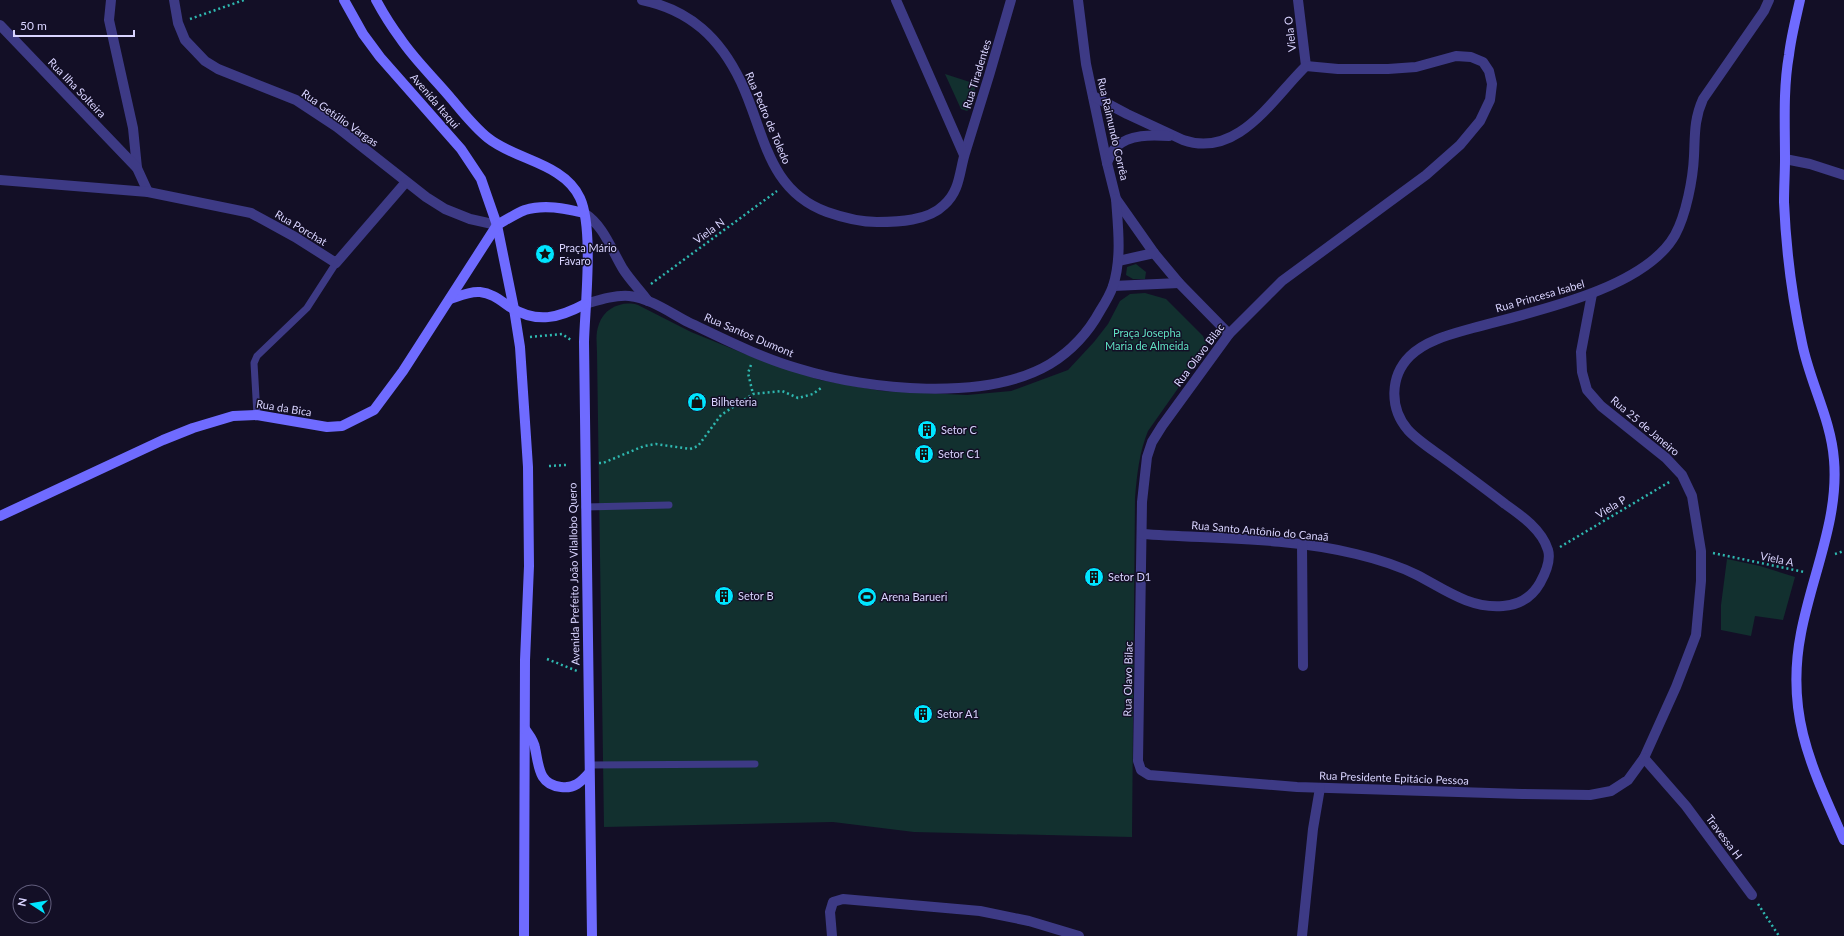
<svg xmlns="http://www.w3.org/2000/svg" width="1844" height="936" viewBox="0 0 1844 936" font-family="Lato,sans-serif">
<style>
.green{fill:#12302f}
.lines{fill:none;stroke-linecap:round;stroke-linejoin:round}
.path{stroke:#2fb8b0;stroke-width:2.5;stroke-dasharray:2 3;stroke-linecap:butt}
.lane{stroke:#3d3a85;stroke-width:7}
.street{stroke:#3d3a85;stroke-width:10}
.secondary{stroke:#6f6bff;stroke-width:10}
.labels{text-anchor:middle;stroke-width:3;stroke-linejoin:round;paint-order:stroke}
.street-label{font-size:11px;fill:#d9d4ff;stroke:#130f26}
.poi-label{font-size:11px;fill:#d9d4ff;stroke:#130f26;text-anchor:start}
.park-label{font-size:11px;fill:#5fe0c0;stroke:#130f26}
</style>
<rect width="100%" height="100%" fill="#130f26"/>
<g class="green">
<polygon points="945,74 976,84 971,108 967,111 961,109"/>
<polygon points="1136,264 1146,272 1145,279 1133,279 1126,275 1127,267"/>
<path d="M1145,293L1166,299L1203,336L1206,343L1205,350L1148,431C1139,453 1137,475 1135,498L1132,837L914,832L833,822L604,827L597,353C597,344 595,334 599,324C604,308 623,300 638,305L691,332L755,358L820,380L882,391L967,395L1011,391L1068,370L1094,342L1108,324L1120,301L1130,294Z"/>
<polygon points="1727,559 1760,566 1795,577 1783,620 1755,616 1751,636 1721,630 1721,605"/>
</g>
<g class="lines">
<g class="path">
<polyline points="190,19 244,0"/>
<polyline points="651,284 777,191"/>
<polyline points="530,337 562,334 571,340"/>
<polyline points="751,365 748,373 753,394"/>
<polyline points="599,463 603,463 644,446 656,444 690,449 698,446 721,415 753,394 782,391 798,398 813,394 821,388"/>
<polyline points="549,466 566,465"/>
<polyline points="1560,547 1671,481"/>
<polyline points="1713,553 1804,572"/>
<polyline points="1835,554 1844,551"/>
<polyline points="547,659 577,671"/>
<polyline points="1758,904 1779,936"/>
</g>
<g class="lane">
<polyline points="257,415 254,363 257,356 307,308 336,263"/>
<polyline points="585,507 669,505"/>
<polyline points="589,765 755,764"/>
</g>
<g class="street">
<polyline points="111,0 109,20 133,128 137,168"/>
<polyline points="174,0 178,23 185,40 205,61 218,69 296,100 337,127 426,197 445,209 470,219 497,225"/>
<path d="M642,0C690,10 720,38 741,82C765,133 767,190 827,212C844,218 860,222 877,222C898,222 928,221 944,205C961,190 959,170 966,150C982,100 997,50 1011,0"/>
<polyline points="896,0 964,155"/>
<polyline points="1078,0 1086,64 1107,163 1116,199 1154,253 1179,283 1229,334"/>
<polyline points="1298,0 1306,66"/>
<polyline points="0,25 137,168 148,192"/>
<path d="M1093,96L1127,114L1183,140C1238,159 1272,99 1306,66L1338,69H1388L1416,67L1456,56L1471,57L1483,62L1489,71L1492,84L1490,100L1480,121L1460,145L1426,175L1282,281L1229,334L1162,426L1152,442L1147,457L1142,502L1138,761L1141,770L1149,775L1297,787L1522,794L1590,795L1611,791L1628,780L1644,758L1676,687L1696,635L1701,581V551L1692,496L1682,475L1666,458L1601,406L1587,390L1582,372L1581,352L1592,294"/>
<polyline points="1785,159 1810,164 1844,175"/>
<path d="M1107,163C1109,158 1112,151 1116,147C1129,134 1152,135 1169,136"/>
<polyline points="0,180 148,192 251,213 295,237 336,263 406,182"/>
<path d="M584,213C604,226 611,249 623,269C630,280 640,290 648,301"/>
<polyline points="1118,261 1154,253"/>
<polyline points="1113,286 1179,283"/>
<path d="M585,304C599,300 614,295 629,296C650,298 669,312 688,322C724,339 761,358 800,369C868,390 986,402 1050,364C1071,351 1088,333 1100,311C1105,303 1110,295 1113,286C1122,258 1118,227 1116,199"/>
<path d="M1142,534C1213,539 1288,537 1356,554C1377,559 1397,565 1417,575C1444,589 1470,609 1503,606C1519,605 1532,597 1540,583C1545,574 1551,560 1548,550C1542,530 1522,516 1505,504C1487,490 1468,476 1449,462C1436,452 1419,442 1408,430C1389,408 1390,376 1410,356C1426,340 1452,334 1473,328C1531,312 1644,290 1675,235C1686,215 1693,179 1694,156C1695,135 1694,119 1703,99L1764,11L1769,0"/>
<polyline points="1302,544 1303,666"/>
<polyline points="1644,758 1686,806 1752,895"/>
<polyline points="832,936 830,912 833,902 843,899 980,911 1029,921 1079,936"/>
<polyline points="1302,936 1313,829 1320,788"/>
</g>
<g class="secondary">
<polyline points="344,0 363,34 380,57 461,149 481,179 497,225 514,309 520,347 528,467 529,566 525,660 524,936"/>
<path d="M376,0C383,13 391,26 400,38C414,59 433,77 449,96C461,110 473,126 488,138C515,160 564,163 580,198C594,229 585,306 584,342L592,936"/>
<path d="M1800,0C1796,18 1791,37 1789,55C1783,89 1785,124 1785,159C1785,173 1784,187 1784,202C1786,249 1792,297 1802,343C1810,383 1831,419 1834,460C1839,519 1812,575 1801,633C1785,715 1812,768 1844,840"/>
<path d="M497,225C506,220 515,214 525,210C544,204 565,208 584,213"/>
<path d="M450,299C459,296 470,291 480,292C492,293 501,301 510,307C537,324 559,318 585,304"/>
<polyline points="0,516 163,440 193,428 233,416 257,415 327,427 342,426 374,410 403,371 497,225"/>
<path d="M525,729C529,735 534,740 535,748C539,765 538,785 561,787C574,789 581,782 589,773"/>
</g>
</g>
<defs>
<g id="sight-disc" transform="scale(1)"><circle r="9.5" fill="#00e5ff" stroke="#130f26"/><path d="M0-6L1.8-2.2L6-1.7L2.9 1.2L3.7 5.4L0 3.3L-3.7 5.4L-2.9 1.2L-6-1.7L-1.8-2.2Z" fill="#111"/></g>
<g id="shop-disc" transform="scale(1)"><circle r="9.5" fill="#00e5ff" stroke="#130f26"/><path d="M-5-2.5h2.3a2.7 3.5 0 0 1 5.4 0H5L5.5 6h-11ZM-1.5-2.5h3a1.5 2.3 0 0 0-3 0Z" fill="#111"/></g>
<g id="building-disc" transform="scale(1)"><circle r="9.5" fill="#00e5ff" stroke="#130f26"/><path d="M-4-6H4V6H1V3H-1V6H-4ZM-2.5-4.3h1.7v1.8h-1.7ZM.8-4.3h1.7v1.8H.8ZM-2.5-1h1.7V.8h-1.7ZM.8-1h1.7V.8H.8Z" fill="#111"/></g>
<g id="stadium-disc" transform="scale(1)"><circle r="9.5" fill="#00e5ff" stroke="#130f26"/><path d="M0-5a6.5 5 0 1 0 0 10a6.5 5 0 1 0 0-10ZM-3.5-1.8h7v3.6h-7Z" fill="#111"/></g>
</defs>
<g fill-rule="evenodd">
<use href="#sight-disc" x="545" y="254"/>
<use href="#shop-disc" x="697" y="402"/>
<use href="#building-disc" x="927" y="430"/>
<use href="#building-disc" x="924" y="454"/>
<use href="#building-disc" x="1094" y="577"/>
<use href="#building-disc" x="724" y="596"/>
<use href="#stadium-disc" x="867" y="597"/>
<use href="#building-disc" x="923" y="714"/>
</g>
<g class="labels">
<g class="street-label">
<text transform="translate(1290 34) rotate(-97)" y="4">Viela O</text>
<text transform="translate(977 74) rotate(-73)" y="4">Rua Tiradentes</text>
<text transform="translate(77 88) rotate(46)" y="4">Rua Ilha Solteira</text>
<text transform="translate(435 101) rotate(49)" y="4">Avenida Itaqui</text>
<text transform="translate(340 118) rotate(35)" y="4">Rua Getúlio Vargas</text>
<text transform="translate(768 118) rotate(67)" y="4">Rua Pedro de Toledo</text>
<text transform="translate(1113 129) rotate(77)" y="4">Rua Raimundo Corrêa</text>
<text transform="translate(301 228) rotate(31)" y="4">Rua Porchat</text>
<text transform="translate(709 231) rotate(-36)" y="4">Viela N</text>
<text transform="translate(1540 296) rotate(-16)" y="4">Rua Princesa Isabel</text>
<text transform="translate(749 335) rotate(23)" y="4">Rua Santos Dumont</text>
<text transform="translate(1199 355) rotate(-53)" y="4">Rua Olavo Bilac</text>
<text transform="translate(284 408) rotate(9)" y="4">Rua da Bica</text>
<text transform="translate(1645 426) rotate(40)" y="4">Rua 25 de Janeiro</text>
<text transform="translate(1611 507) rotate(-31)" y="4">Viela P</text>
<text transform="translate(1260 531) rotate(5)" y="4">Rua Santo Antônio do Canaã</text>
<text transform="translate(1777 559) rotate(12)" y="4">Viela A</text>
<text transform="translate(574 574) rotate(-91)" y="4">Avenida Prefeito João Vilallobo Quero</text>
<text transform="translate(1128 679) rotate(-89)" y="4">Rua Olavo Bilac</text>
<text transform="translate(1394 778) rotate(2)" y="4">Rua Presidente Epitácio Pessoa</text>
<text transform="translate(1724 837) rotate(53)" y="4">Travessa H</text>
</g>
<g class="poi-label">
<text x="559" y="252">Praça Mário<tspan x="559" dy="13">Fávaro</tspan></text>
<text x="711" y="406">Bilheteria</text>
<text x="941" y="434">Setor C</text>
<text x="938" y="458">Setor C1</text>
<text x="1108" y="581">Setor D1</text>
<text x="738" y="600">Setor B</text>
<text x="881" y="601">Arena Barueri</text>
<text x="937" y="718">Setor A1</text>
</g>
<g class="park-label">
<text x="1147" y="337">Praça Josepha<tspan x="1147" dy="13">Maria de Almeida</tspan></text>
</g>
</g>
<g transform="translate(32 904) rotate(282)"><circle r="19" fill="#130f26" stroke="#625e7d"/>
<path d="M0-3L7 15L0 10L-7 15Z" fill="#00e5ff"/>
<text y="-6" font-size="11" font-weight="bold" text-anchor="middle" fill="#d9d4ff">N</text>
</g>
<path d="M14 30v6h120v-6" fill="none" stroke="#d9d4ff" stroke-width="2"/>
<text x="20" y="30" font-size="12" fill="#d9d4ff" stroke="#130f26" stroke-width="3" paint-order="stroke">50 m</text>
</svg>
